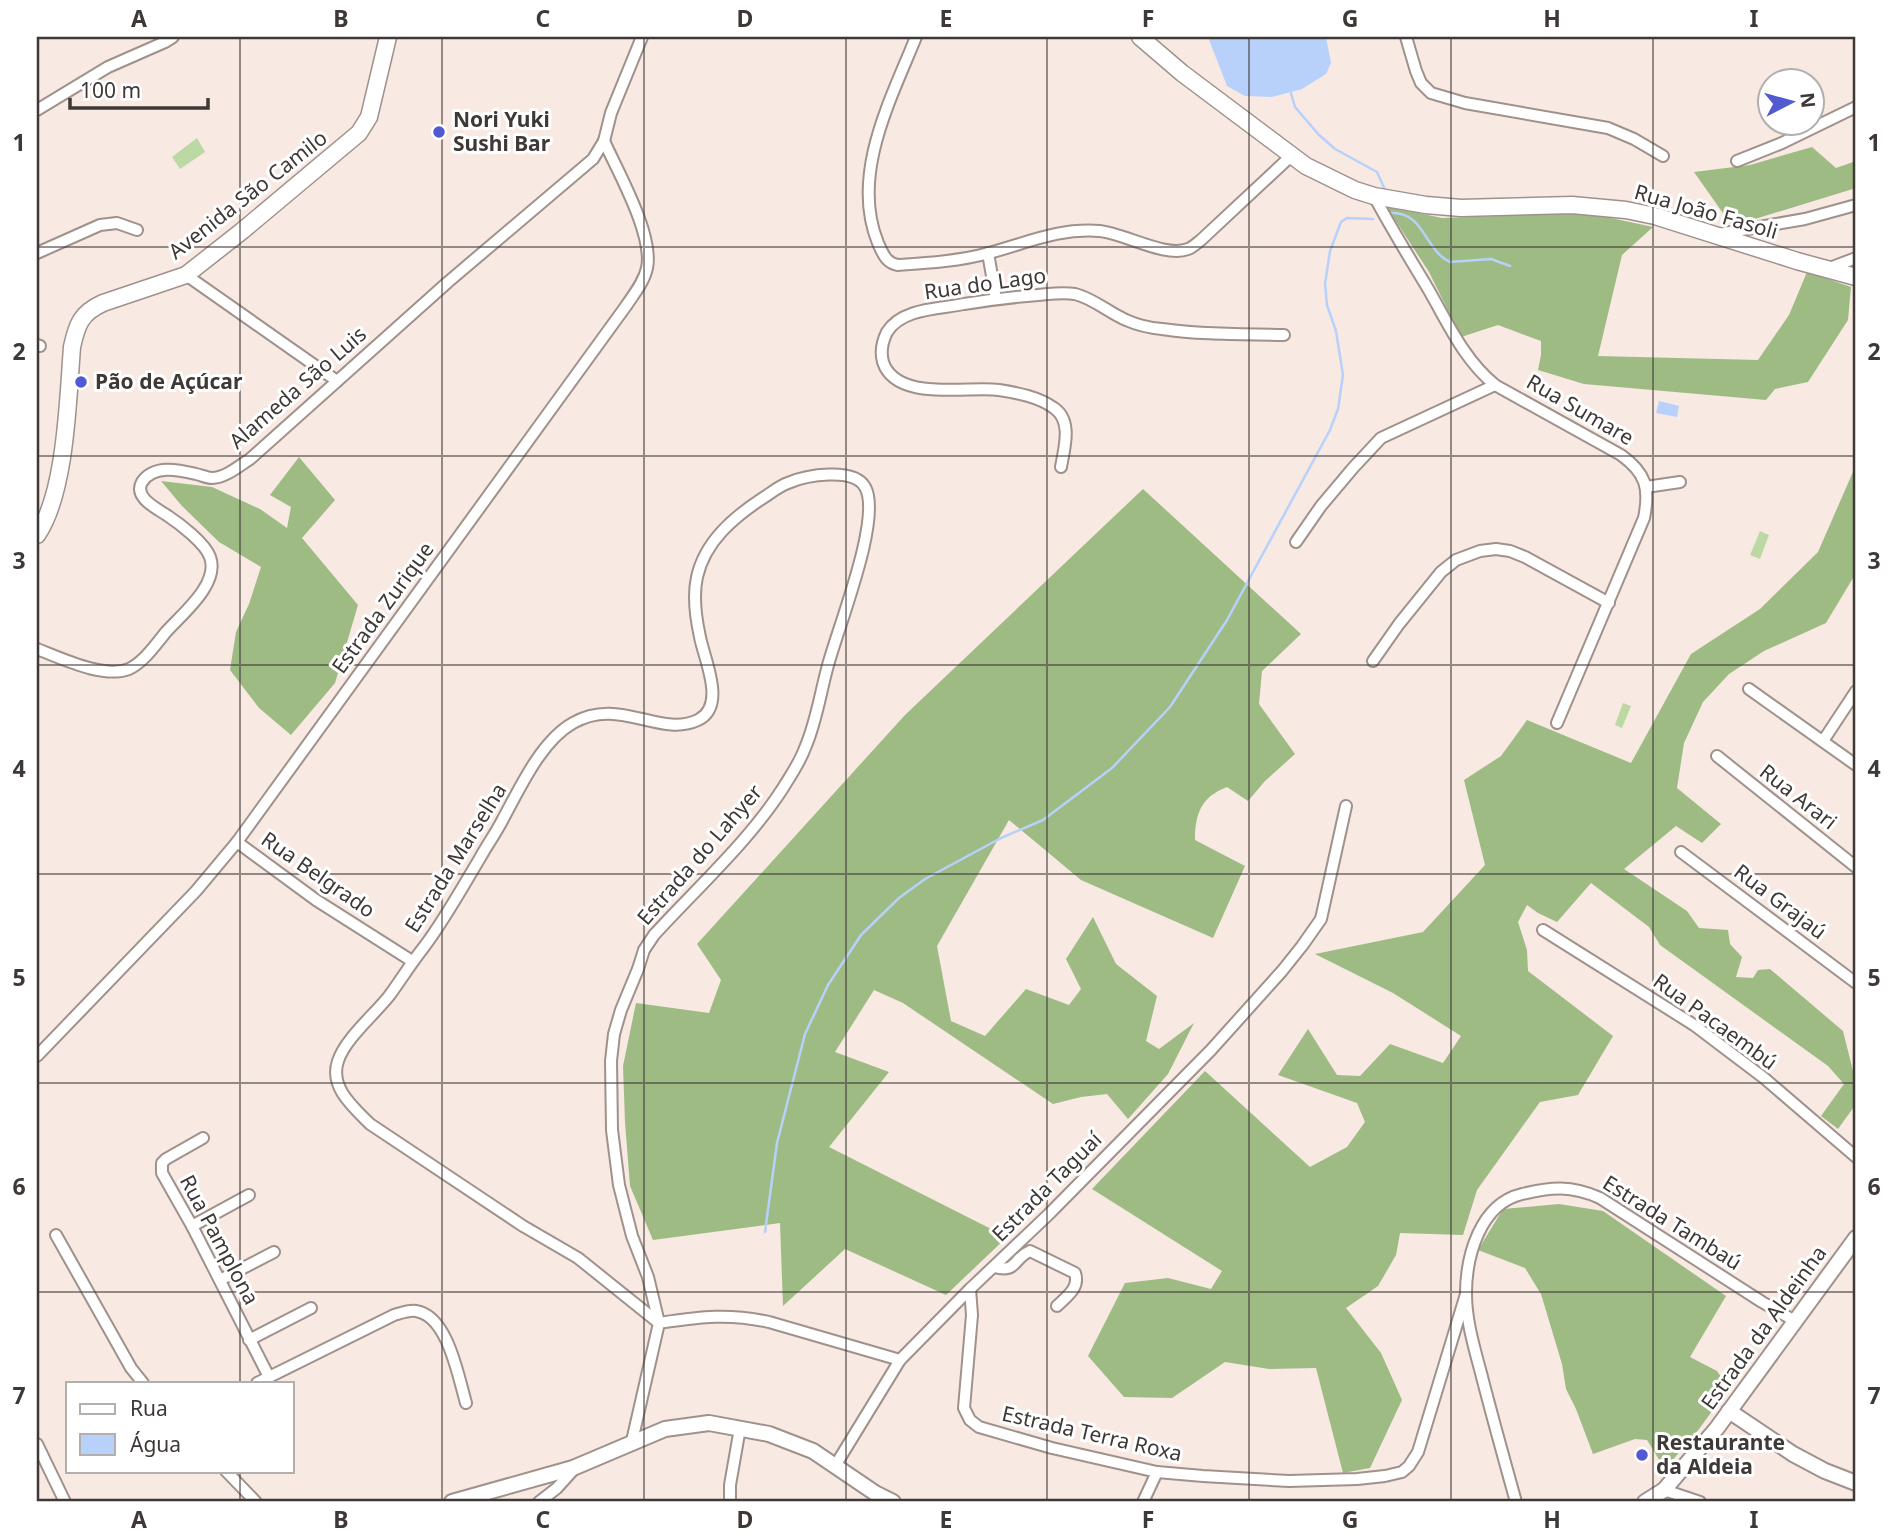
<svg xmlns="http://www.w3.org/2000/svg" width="1893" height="1539" viewBox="0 0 1893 1539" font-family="'Noto Sans',sans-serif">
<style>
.green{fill:#bcd9a3}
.forest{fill:#9ebb84}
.water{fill:#b7d1fb}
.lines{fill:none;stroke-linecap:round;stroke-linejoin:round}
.stream{stroke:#b7d1fb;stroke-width:2.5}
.minor-casing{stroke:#9f918c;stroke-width:14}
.tertiary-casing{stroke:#9f918c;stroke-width:18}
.secondary-casing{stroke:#9f918c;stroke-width:19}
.minor{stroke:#fff;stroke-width:10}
.tertiary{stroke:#fff;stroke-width:14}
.secondary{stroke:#fff;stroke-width:16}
.grid{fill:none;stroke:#3e3836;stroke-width:2;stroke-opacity:0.55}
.poi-dot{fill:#515ad0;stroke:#fff;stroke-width:2.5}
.labels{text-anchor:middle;stroke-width:6;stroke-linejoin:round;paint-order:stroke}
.poi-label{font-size:21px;font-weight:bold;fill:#3e3836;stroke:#fff;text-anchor:start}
.street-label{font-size:21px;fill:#3e3836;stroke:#fff}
.neatline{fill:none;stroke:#3e3836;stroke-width:2.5}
.grid-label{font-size:23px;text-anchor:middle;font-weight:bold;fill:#3e3836}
</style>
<rect width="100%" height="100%" fill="#f8e9e3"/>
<g class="green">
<polygon points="197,138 205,152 180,169 172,157"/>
<polygon points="1760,531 1769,535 1760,559 1750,555"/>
<polygon points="1623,703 1631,706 1622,728 1615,725"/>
</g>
<g class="forest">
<polygon points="1812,147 1836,168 1856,161 1856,188 1732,226 1694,172 1750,165"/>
<polygon points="1386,206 1442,218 1588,213 1653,227 1622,255 1598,356 1758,360 1789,315 1807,272 1851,287 1848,320 1808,382 1775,389 1766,400 1584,384 1538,370 1541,355 1541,341 1498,325 1461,337 1429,272"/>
<polygon points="299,457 335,500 302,538 358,605 335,683 291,735 259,708 230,670 236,632 249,604 261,567 219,542 182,506 161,481 212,487 260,509 287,528 291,507 270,495"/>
<polygon points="1856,465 1856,573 1826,623 1764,651 1729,674 1703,702 1684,743 1677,788 1721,824 1702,843 1676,826 1624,869 1687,911 1699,928 1728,930 1730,944 1742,957 1736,977 1753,978 1758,970 1770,969 1843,1031 1856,1083 1856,1104 1838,1129 1821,1116 1844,1084 1828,1066 1660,945 1649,927 1591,883 1557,922 1538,913 1527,905 1518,922 1527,950 1528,971 1613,1036 1578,1095 1540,1102 1477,1190 1463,1235 1400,1233 1396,1255 1378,1286 1346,1308 1381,1353 1402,1400 1370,1468 1343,1473 1316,1368 1269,1369 1225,1362 1172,1398 1124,1397 1088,1356 1125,1283 1168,1278 1211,1289 1222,1271 1092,1189 1205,1071 1310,1167 1347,1147 1365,1122 1357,1103 1278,1075 1308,1029 1337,1075 1360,1076 1390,1044 1443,1063 1461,1036 1393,993 1315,954 1423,932 1485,865 1464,780 1501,756 1527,720 1631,763 1691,654 1760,609 1818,552"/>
<path d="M1143,489L1301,634L1262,671L1259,704L1295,754L1265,781L1248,801L1227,787C1201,797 1195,814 1195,840L1245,866L1213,938L1081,880L1009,820L937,946L951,1021L985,1036L1026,989L1069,1005L1081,989L1066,959L1093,917L1116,964L1157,996L1146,1041L1159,1049L1194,1023L1168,1074L1128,1119L1107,1094L1081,1097L1053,1104L903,1003L874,990L835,1052L889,1072L829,1147L1007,1237L946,1295L845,1249L783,1306L780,1223L653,1240L630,1186L625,1122L623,1066L636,1003L709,1013L721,980L697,944L905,715Z"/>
<polygon points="1559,1204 1603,1211 1726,1296 1690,1357 1717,1371 1729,1388 1699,1429 1665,1469 1647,1440 1635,1439 1593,1454 1576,1409 1566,1389 1562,1364 1541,1294 1525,1268 1478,1250 1503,1209"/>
</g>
<g class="water">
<polygon points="1208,37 1326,37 1331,63 1326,74 1302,89 1272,97 1245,96 1227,86"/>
<polygon points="1659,401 1679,406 1677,417 1656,413"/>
</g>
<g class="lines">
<g class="stream">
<polyline points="1290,90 1295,107 1319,135 1335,149 1377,172 1385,190"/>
<path d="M1391,213C1424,211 1425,251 1450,262L1491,259L1510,266"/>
<polyline points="765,1232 777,1143 805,1034 828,985 861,935 899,898 925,879 1001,838 1043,820 1112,768 1170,707 1227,620 1330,430 1338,409 1343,375 1336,331 1327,305 1325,284 1330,251 1341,222 1347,218 1373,219"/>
</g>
<g class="minor-casing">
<g id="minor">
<path d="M916,37C891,99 850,175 878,243C883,254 886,263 898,265C928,263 960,261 989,253C1027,243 1058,228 1099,231C1124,233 1165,258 1188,249C1193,247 1197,243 1201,240L1291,156"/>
<polyline points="1406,37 1416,71 1421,83 1431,93 1465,103 1608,128 1634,139 1663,156"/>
<polyline points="37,110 108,67 165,42 173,37"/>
<polyline points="1737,161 1782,143 1856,107"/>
<path d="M1374,196C1391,228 1409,257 1427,287C1447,321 1463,359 1495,385L1621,455C1646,473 1650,488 1644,518L1557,723"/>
<polyline points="1719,234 1805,219 1856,205"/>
<polyline points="37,253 100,225 117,223 137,230"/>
<polyline points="988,253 996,299"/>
<polyline points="1827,269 1856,258"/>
<polyline points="186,275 337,381"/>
<polyline points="37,345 40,346"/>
<path d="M1061,467C1064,449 1073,421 1054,408C1039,397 1018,393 999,390C967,386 896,402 883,362C880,351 882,342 887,332C902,308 939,309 964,304C989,300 1013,297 1038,295C1050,294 1062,292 1075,294C1093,298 1109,313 1126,320C1137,325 1151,328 1162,329C1202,335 1244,334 1284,335"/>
<polyline points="1646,487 1680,482"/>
<polyline points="1296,542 1321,506 1353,468 1381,438 1495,385"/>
<path d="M37,649C61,658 103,679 129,669C144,662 156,644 166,632C182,614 220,584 210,557C205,543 180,524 168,516C158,509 133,498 142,482C154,464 179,470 196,474C201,475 207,478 212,478C225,478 239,466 250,459L448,282L593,159L604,141L611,113L642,37"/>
<polyline points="1373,661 1399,624 1441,572 1456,560 1480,551 1496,549 1510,551 1525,557 1609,603"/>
<polyline points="1749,689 1856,765"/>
<polyline points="1823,741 1856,691"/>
<polyline points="1717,756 1856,867"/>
<polyline points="237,842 316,900 412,961"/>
<polyline points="1681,852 1856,983"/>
<polyline points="1543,930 1694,1025 1764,1078 1856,1157"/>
<path d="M37,1056L196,891L237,842L626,306C634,294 644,282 647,268C654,235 618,172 604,141"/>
<polyline points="203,1138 166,1159 162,1163 162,1173 192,1226 269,1377"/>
<polyline points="192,1226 249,1195"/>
<polyline points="56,1235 131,1368 143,1383"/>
<path d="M994,1267C1018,1273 1012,1259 1030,1251L1075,1273C1080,1288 1067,1296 1057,1306"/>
<polyline points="220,1280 274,1252"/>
<polyline points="970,1289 972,1315 964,1408 970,1420 979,1427 1052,1448 1157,1472 1203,1476 1289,1481 1357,1479 1385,1476 1402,1472 1409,1466 1418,1452 1466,1294"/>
<polyline points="249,1340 311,1308"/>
<path d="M257,1383L394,1315C401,1313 409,1310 416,1311C448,1316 458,1376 466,1403"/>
<path d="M632,1441L659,1323L648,1277L632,1236L619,1185L612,1130L611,1061L614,1034L621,1010L638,969L644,950L654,935C697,888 749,841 783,788C791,775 800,762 805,748C816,723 820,695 827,669C836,632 883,518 865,487C854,467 806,475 788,483C779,486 771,493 763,498C734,517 705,541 697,577C693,595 696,619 700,637C704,659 727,706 698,720C660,738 619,696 573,723C541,741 520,788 503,819C496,833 487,845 480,858C462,888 445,919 424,947C411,963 401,980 389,996C374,1015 345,1039 338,1061C329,1087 353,1107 370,1124L523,1226L578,1258L659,1323C701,1317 727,1313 769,1322L900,1360"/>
<polyline points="37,1444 65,1502"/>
<polyline points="835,1466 900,1360 970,1289 1049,1214 1211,1050 1282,971 1302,946 1321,919 1346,806"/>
<polyline points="226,1471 256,1502"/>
<polyline points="1664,1490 1700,1502"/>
<polyline points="539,1502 557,1488 575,1468"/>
<polyline points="730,1502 730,1485 740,1428"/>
<polyline points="1143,1502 1157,1472"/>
<path d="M1516,1502C1504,1459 1492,1416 1481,1373C1474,1347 1466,1320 1466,1294C1466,1256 1480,1204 1522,1194C1551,1187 1571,1185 1600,1198L1762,1302L1795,1321"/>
</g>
</g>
<g class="tertiary-casing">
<g id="tertiary">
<polyline points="1729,1411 1793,1454 1825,1471 1856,1483"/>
<polyline points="452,1502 573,1468 665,1429 709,1423 769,1434 813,1451 875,1493 893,1502"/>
<polyline points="1645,1502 1664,1490 1717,1428 1856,1238"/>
</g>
</g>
<g class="secondary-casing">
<g id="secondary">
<polyline points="1140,37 1182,73 1306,166 1355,190 1374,196 1426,205 1461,208 1572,205 1626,210 1655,216 1797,261 1856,277"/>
<path d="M37,535C66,493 68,398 72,347C77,324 81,313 103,303L186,275L242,231L359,133L369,117L388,37"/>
</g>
</g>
<use href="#minor" class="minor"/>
<use href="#tertiary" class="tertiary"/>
<use href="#secondary" class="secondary"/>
</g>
<path class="grid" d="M240,37V1383M442,37V1502M644,37V1502M846,37V1502M1047,37V1502M1249,37V1502M1451,37V1502M1653,37V1502M37,247H1856M37,456H1856M37,665H1856M37,874H1856M37,1083H1856M37,1292H1856M240,1471V1502"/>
<g class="poi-dot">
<circle cx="439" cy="132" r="7"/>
<circle cx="81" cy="382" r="7"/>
<circle cx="1642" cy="1455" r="7"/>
</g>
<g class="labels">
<g class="poi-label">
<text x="453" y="127">Nori Yuki<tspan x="453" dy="24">Sushi Bar</tspan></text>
<text x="95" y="389">Pão de Açúcar</text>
<text x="1656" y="1450">Restaurante<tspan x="1656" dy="24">da Aldeia</tspan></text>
</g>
<g class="street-label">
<text transform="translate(248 195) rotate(-38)" y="7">Avenida São Camilo</text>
<text transform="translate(1706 212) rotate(16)" y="7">Rua João Fasoli</text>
<text transform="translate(985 284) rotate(-8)" y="7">Rua do Lago</text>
<text transform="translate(298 388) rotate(-41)" y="7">Alameda São Luis</text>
<text transform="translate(1580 410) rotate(30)" y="7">Rua Sumare</text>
<text transform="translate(383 608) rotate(-54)" y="7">Estrada Zurique</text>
<text transform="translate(1798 797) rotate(38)" y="7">Rua Arari</text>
<text transform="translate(700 855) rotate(-49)" y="7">Estrada do Lahyer</text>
<text transform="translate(456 858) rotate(-58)" y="7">Estrada Marselha</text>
<text transform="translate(318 875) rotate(35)" y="7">Rua Belgrado</text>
<text transform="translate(1780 902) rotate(37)" y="7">Rua Grajaú</text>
<text transform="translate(1715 1022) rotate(36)" y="7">Rua Pacaembú</text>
<text transform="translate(1047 1187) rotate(-45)" y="7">Estrada Taguaí</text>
<text transform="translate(1672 1223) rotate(32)" y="7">Estrada Tambaú</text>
<text transform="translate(219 1240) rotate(62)" y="7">Rua Pamplona</text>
<text transform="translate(1764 1328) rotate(-54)" y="7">Estrada da Aldeinha</text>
<text transform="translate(1092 1434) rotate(13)" y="7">Estrada Terra Roxa</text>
</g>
</g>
<rect width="1893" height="1539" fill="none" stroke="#ffffff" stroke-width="77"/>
<rect x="66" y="1382" width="228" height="91" fill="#ffffff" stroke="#b2afaf" stroke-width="2"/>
<rect x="80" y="1404" width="35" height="10" fill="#ffffff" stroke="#b2afaf" stroke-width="2"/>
<text x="130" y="1416" font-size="21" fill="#3e3836">Rua</text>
<rect x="80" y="1434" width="35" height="21" fill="#b7d1fb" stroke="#b2afaf" stroke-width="2"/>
<text x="130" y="1452" font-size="21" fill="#3e3836">Água</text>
<g transform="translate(1791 102) rotate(84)"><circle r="33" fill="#ffffff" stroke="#b2afaf" stroke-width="2"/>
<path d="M0-5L12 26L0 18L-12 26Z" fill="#515ad0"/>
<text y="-10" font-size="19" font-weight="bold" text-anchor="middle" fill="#3e3836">N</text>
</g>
<path d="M70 98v10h138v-10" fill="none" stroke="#3e3836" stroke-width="3.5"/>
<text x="80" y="98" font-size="21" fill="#3e3836" stroke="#ffffff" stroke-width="5" paint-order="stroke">100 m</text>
<rect x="38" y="38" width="1816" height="1462" class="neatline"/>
<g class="grid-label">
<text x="139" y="27">A</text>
<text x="341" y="27">B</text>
<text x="543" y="27">C</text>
<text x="745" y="27">D</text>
<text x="946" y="27">E</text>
<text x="1148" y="27">F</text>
<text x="1350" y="27">G</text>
<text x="1552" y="27">H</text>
<text x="1754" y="27">I</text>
<text x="19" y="151">1</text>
<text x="1874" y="151">1</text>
<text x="19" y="360">2</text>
<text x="1874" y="360">2</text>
<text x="19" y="569">3</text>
<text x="1874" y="569">3</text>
<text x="19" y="777">4</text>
<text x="1874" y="777">4</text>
<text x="19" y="986">5</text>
<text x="1874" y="986">5</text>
<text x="19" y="1195">6</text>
<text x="1874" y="1195">6</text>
<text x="19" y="1404">7</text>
<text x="1874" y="1404">7</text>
<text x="139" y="1528">A</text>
<text x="341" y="1528">B</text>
<text x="543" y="1528">C</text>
<text x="745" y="1528">D</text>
<text x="946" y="1528">E</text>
<text x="1148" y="1528">F</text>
<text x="1350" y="1528">G</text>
<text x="1552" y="1528">H</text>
<text x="1754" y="1528">I</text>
</g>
</svg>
